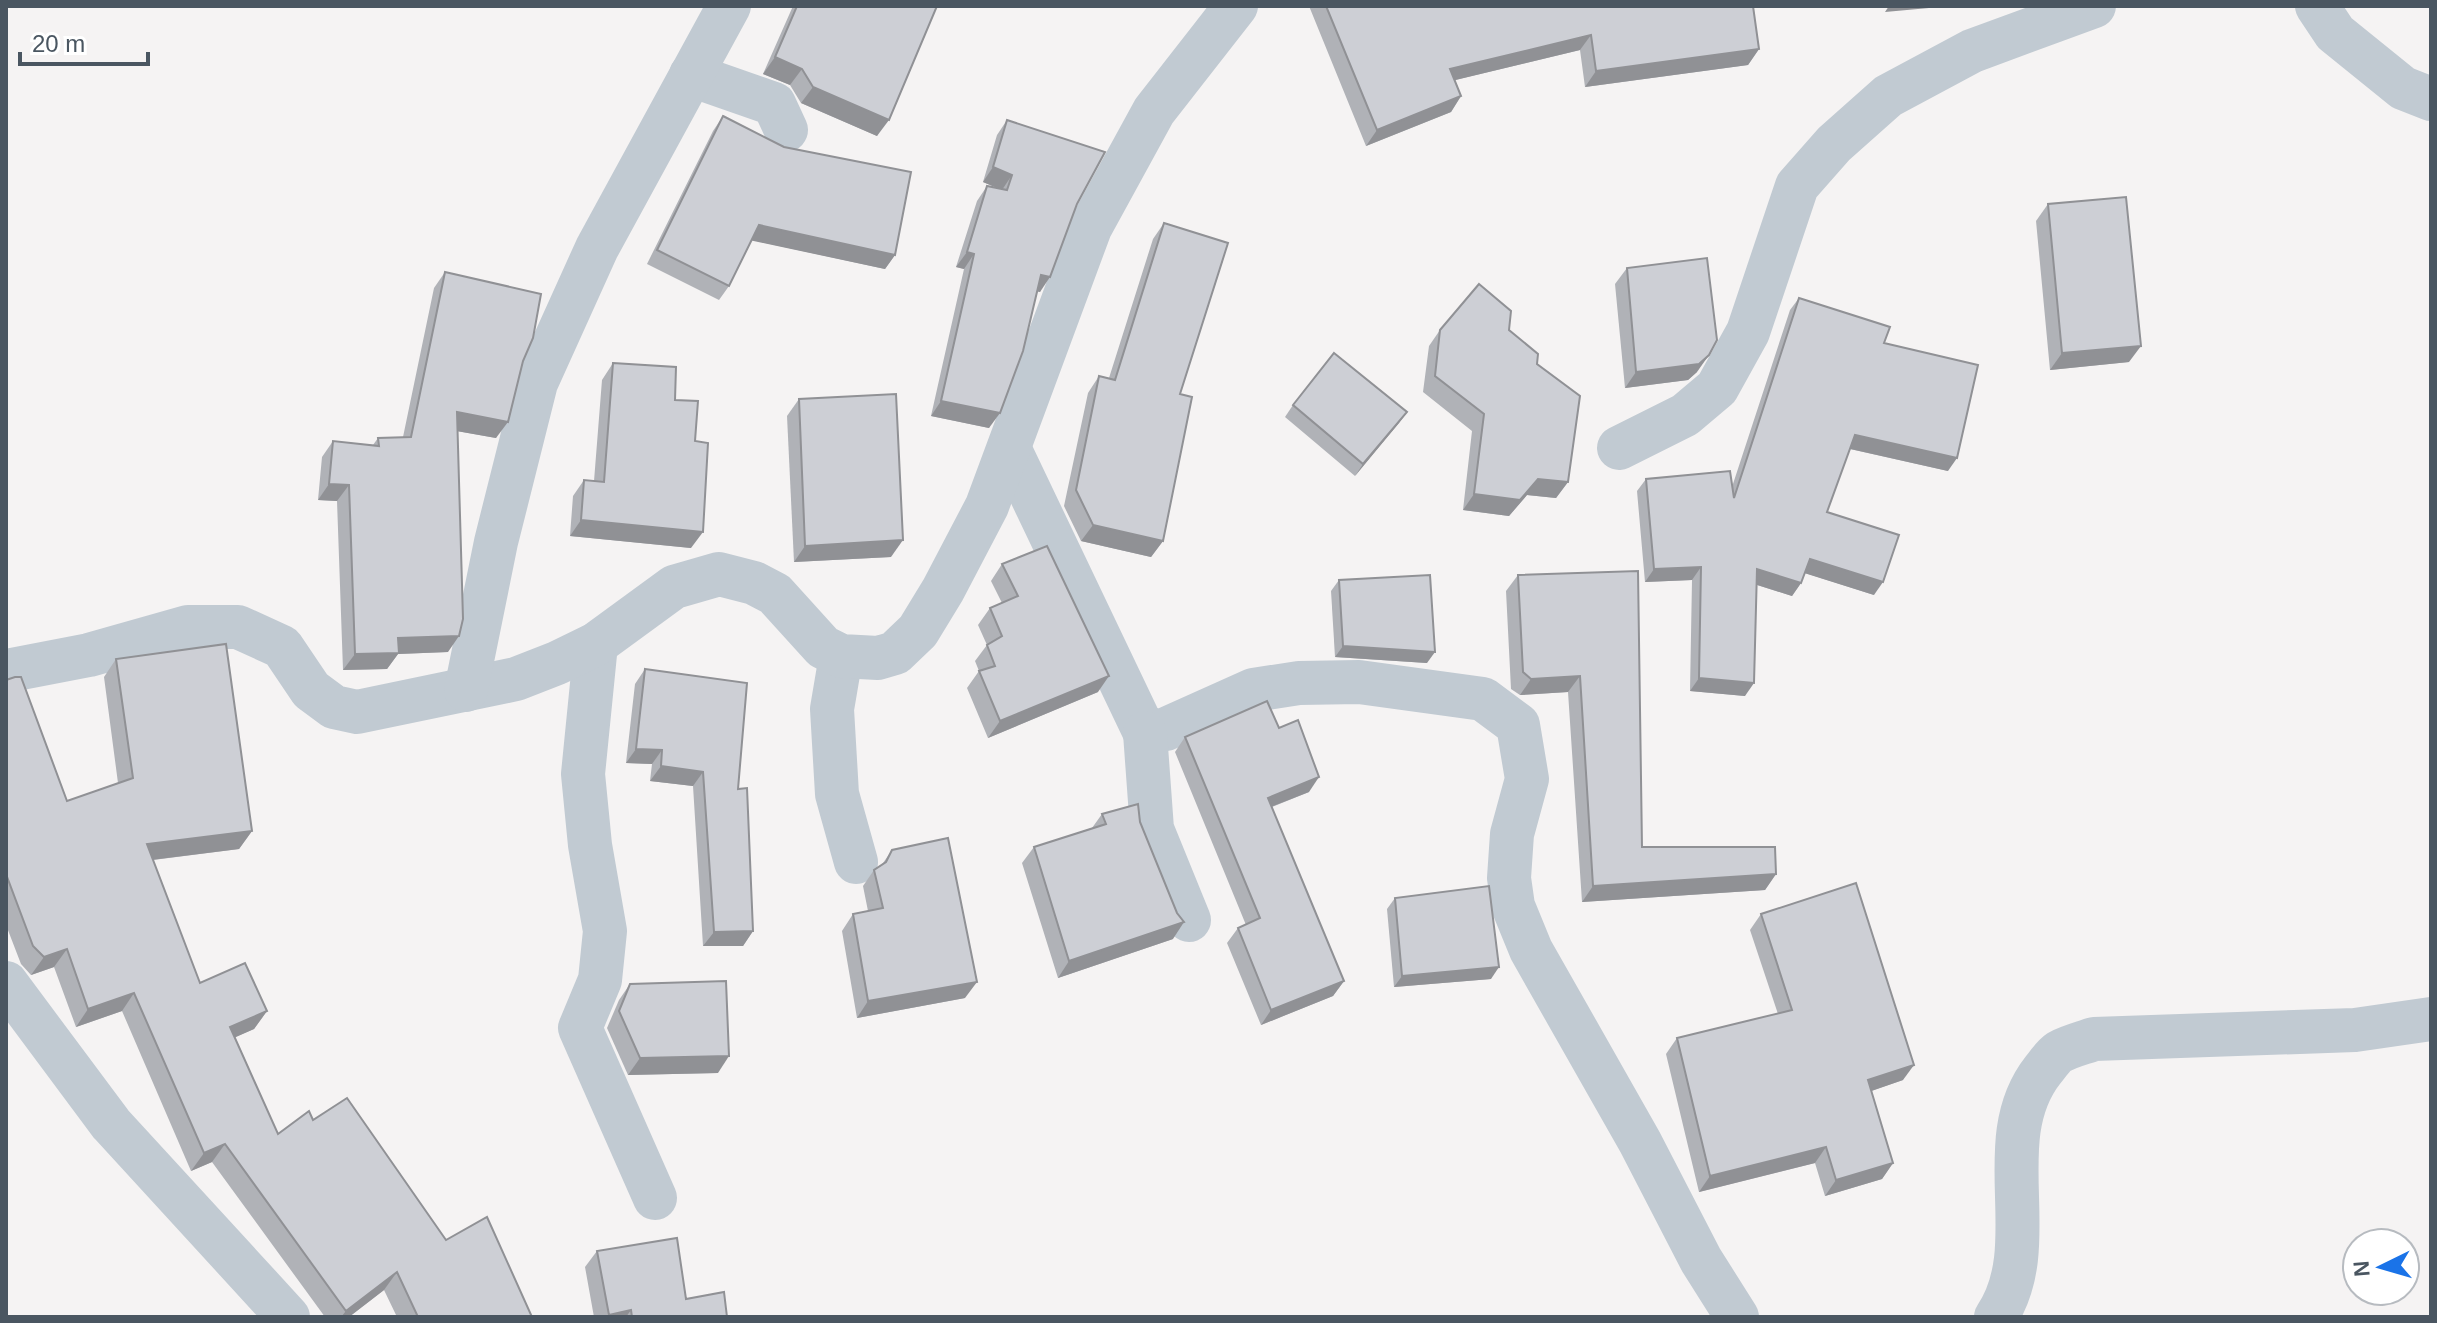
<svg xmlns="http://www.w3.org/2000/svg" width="2437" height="1323" viewBox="0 0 2437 1323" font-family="Helvetica,sans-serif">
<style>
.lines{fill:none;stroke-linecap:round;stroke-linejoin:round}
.street{stroke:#c1cad2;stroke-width:44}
.wall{fill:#b0b2b7}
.shaded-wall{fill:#909195}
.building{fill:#cdcfd5;stroke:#909195;stroke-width:2}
</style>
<rect width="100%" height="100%" fill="#f5f3f3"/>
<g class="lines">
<g class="street">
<polyline points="2317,6 2335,33 2403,88 2431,99"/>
<polyline points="691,75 774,104 786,130"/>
<polyline points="1009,448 1145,733 1166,729 1253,690 1299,683 1359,682 1483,699 1518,725 1527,779 1512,834 1509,878 1513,906 1531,950 1640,1142 1701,1260 1737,1317"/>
<polyline points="1619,448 1685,415 1717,388 1748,332 1797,186 1834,144 1888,96 1972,51 2094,6"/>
<polyline points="596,644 583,774 590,845 605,931 600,980 580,1028 655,1198"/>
<polyline points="841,656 832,709 837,794 856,862"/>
<polyline points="6,671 89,655 188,627 238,627 282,647 311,690 334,707 357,712 516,679 557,663 596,644 674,587 719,574 754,583 775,594 823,647 841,656 878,658 895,653 918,631 943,590 987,506 1090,228 1154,111 1236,6"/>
<polyline points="466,690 496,542 536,383 597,248 729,6"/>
<polyline points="1145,733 1152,829 1189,920"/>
<polyline points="6,983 111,1124 288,1317"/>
<path d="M1996,1317C2045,1244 1987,1141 2043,1070C2048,1064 2053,1056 2059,1052C2070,1046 2083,1043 2094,1039L2355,1030L2431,1019"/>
</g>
</g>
<g class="wall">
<polygon points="793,6 937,6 877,136 801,103 790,85 763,74"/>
<polygon points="1309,6 1753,6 1759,49 1748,65 1585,87 1580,50 1455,80 1461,96 1451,112 1366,146"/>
<polygon points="723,116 895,255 885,269 752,240 729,286 719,300 647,264 713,131"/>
<polygon points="1007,120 1077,204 1040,292 1037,291 989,428 931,416 964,269 956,267 977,201 987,186 999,189 983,182 997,135"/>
<polygon points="2048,204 2129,362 2050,370 2036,221"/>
<polygon points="1164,223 1180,394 1163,541 1151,557 1081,541 1064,506 1088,393 1099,376 1109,378 1153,239"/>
<polygon points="1627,268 1697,372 1688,380 1625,388 1615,284"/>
<polygon points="445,272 523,361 496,438 457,431 448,652 398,654 387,669 343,670 337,501 318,500 322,457 333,441 373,445 378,438 403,437 434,288"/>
<polygon points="1799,298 1884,343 1948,471 1850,449 1827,512 1874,595 1805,573 1801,583 1792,596 1757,585 1745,696 1690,691 1692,580 1645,582 1637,491 1646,479 1732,487 1790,310"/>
<polygon points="1440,330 1509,330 1537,364 1568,482 1556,498 1527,495 1509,516 1463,510 1472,431 1423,392 1429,346"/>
<polygon points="613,363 675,400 695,441 691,548 570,536 573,496 584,480 594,481 602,380"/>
<polygon points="799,399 891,557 794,562 787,416"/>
<polygon points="1293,405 1407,412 1355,476 1285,417"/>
<polygon points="1002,564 1098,692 988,738 967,688 979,671 975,661 987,645 978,625 990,608 1002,603 991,581"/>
<polygon points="1638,571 1642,847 1776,874 1765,890 1582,902 1568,692 1520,695 1511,689 1506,591 1518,575"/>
<polygon points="1339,580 1427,663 1335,657 1331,591"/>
<polygon points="116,659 252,831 239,849 153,860 200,983 267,1011 254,1029 235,1037 278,1134 313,1120 532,1317 397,1317 384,1290 349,1317 325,1317 212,1162 191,1171 122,1011 76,1027 54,967 31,975 21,964 6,925 6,680 67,801 118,783 104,677"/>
<polygon points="645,669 738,789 753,931 743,946 703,946 693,786 650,781 652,764 626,763 635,684"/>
<polygon points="1279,728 1309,792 1272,807 1344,981 1333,996 1261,1025 1227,943 1238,928 1246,925 1175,752 1185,737"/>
<polygon points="1102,814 1140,822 1173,939 1058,978 1022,863 1034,847 1092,828"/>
<polygon points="892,850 965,998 857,1018 842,931 853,914 868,911 863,886 874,870 881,866"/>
<polygon points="1395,898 1491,979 1394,987 1387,909"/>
<polygon points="1761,914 1903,1080 1871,1091 1893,1163 1882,1179 1825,1196 1815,1163 1699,1192 1666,1054 1677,1038 1778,1014 1750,930"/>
<polygon points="630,984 718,1073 628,1075 607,1028 619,1000"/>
<polygon points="597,1251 686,1299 727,1317 594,1317 585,1267"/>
</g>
<g class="shaded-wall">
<polygon points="1889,6 1951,6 1885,12"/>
<polygon points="1591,35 1580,50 1439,84 1450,69"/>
<polygon points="1759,49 1748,65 1585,87 1596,71"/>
<polygon points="775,57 802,69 790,85 763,74"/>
<polygon points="813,87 889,120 877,136 801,103"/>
<polygon points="1461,96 1451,112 1366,146 1377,130"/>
<polygon points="993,167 1012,175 1002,190 983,182"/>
<polygon points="759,225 895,255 885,269 749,240"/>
<polygon points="967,252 974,254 964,269 956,267"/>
<polygon points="1041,275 1050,277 1040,292 1031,290"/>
<polygon points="2141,346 2129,362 2050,370 2062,353"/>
<polygon points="1709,355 1697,372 1688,380 1625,388 1636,372"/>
<polygon points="941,401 1000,413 989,428 931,416"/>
<polygon points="457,412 508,422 496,438 445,429"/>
<polygon points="1407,412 1399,423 1355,476 1363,464"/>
<polygon points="1855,435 1957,458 1948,471 1846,448"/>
<polygon points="1538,479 1568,482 1556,498 1527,495 1509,516 1463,510 1474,494"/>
<polygon points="329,484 349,485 337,501 318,500"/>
<polygon points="581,520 703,532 691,548 570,536"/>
<polygon points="1093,525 1163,541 1151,557 1081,541"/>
<polygon points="903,540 891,557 794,562 805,546"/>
<polygon points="1810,559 1883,582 1874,595 1801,572"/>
<polygon points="1701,567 1692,580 1645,582 1654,569"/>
<polygon points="1757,569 1801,583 1792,596 1748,582"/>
<polygon points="459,636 448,652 398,654 387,669 343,670 355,654 398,638"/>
<polygon points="1343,646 1435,652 1427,663 1335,657"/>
<polygon points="1109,676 1098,692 988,738 1000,721"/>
<polygon points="1580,676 1568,692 1520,695 1531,679"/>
<polygon points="1699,678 1754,683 1745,696 1690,691"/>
<polygon points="636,749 662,750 652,764 626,763"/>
<polygon points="661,766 703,772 693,786 650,781"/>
<polygon points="1319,777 1309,792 1258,812 1268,798"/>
<polygon points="252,831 239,849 135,862 147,844"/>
<polygon points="1776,874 1765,890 1582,902 1593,886"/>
<polygon points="1184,922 1173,939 1058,978 1069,961"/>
<polygon points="753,931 743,946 703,946 714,932"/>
<polygon points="67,949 54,967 31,975 44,957"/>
<polygon points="1499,967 1491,979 1394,987 1402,976"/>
<polygon points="1344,981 1333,996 1261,1025 1271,1010"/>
<polygon points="977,982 965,998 857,1018 868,1001"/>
<polygon points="134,993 122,1011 76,1027 88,1009"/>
<polygon points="267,1011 254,1029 218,1045 230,1027"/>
<polygon points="729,1056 718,1073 628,1075 640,1058"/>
<polygon points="1914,1065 1903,1080 1857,1096 1868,1080"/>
<polygon points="225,1144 212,1162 191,1171 204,1153"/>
<polygon points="1826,1147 1815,1163 1699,1192 1710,1176"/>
<polygon points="1893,1163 1882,1179 1825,1196 1836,1180"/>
<polygon points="397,1272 384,1290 349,1317 341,1317 346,1311"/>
<polygon points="631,1310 626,1317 608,1317 609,1315"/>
</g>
<g class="building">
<polygon points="797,6 937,6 889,120 813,87 802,69 775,57"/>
<polygon points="1326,6 1753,6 1759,49 1596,71 1591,35 1450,69 1461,96 1377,130"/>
<polygon points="723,116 784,147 911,172 895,255 759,225 729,286 657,250"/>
<polygon points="1007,120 1105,152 1077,204 1050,277 1041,275 1023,351 1000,413 941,401 974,254 967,252 987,186 1007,190 1012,175 993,167"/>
<polygon points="2126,197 2141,346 2062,353 2048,204"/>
<polygon points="1164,223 1228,243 1180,394 1192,397 1163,541 1093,525 1076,490 1099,376 1115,380"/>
<polygon points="1707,258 1717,340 1709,355 1699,364 1636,372 1627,268"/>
<polygon points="445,272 541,294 533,338 523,361 508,422 457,412 463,619 459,636 398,638 399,653 355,654 349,485 329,484 333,441 379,446 378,438 411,437"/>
<polygon points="1479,284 1511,311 1509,330 1538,354 1537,364 1580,396 1568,482 1538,479 1520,500 1474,494 1484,414 1435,376 1440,330"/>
<polygon points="1799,298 1890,327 1884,343 1978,365 1957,458 1855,435 1827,512 1899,535 1883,582 1810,559 1801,583 1757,569 1754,683 1699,678 1701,567 1654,569 1646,479 1730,471 1734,498"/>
<polygon points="1334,353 1407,412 1363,464 1293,405"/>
<polygon points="613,363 676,367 675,400 698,401 695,441 708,443 703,532 581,520 584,480 604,482"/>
<polygon points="896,394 903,540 805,546 799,399"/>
<polygon points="1047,546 1109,676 1000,721 979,671 995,666 987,645 1002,636 990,608 1018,596 1002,564"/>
<polygon points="1638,571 1642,847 1775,847 1776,874 1593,886 1580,676 1531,679 1523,672 1518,575"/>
<polygon points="1430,575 1435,652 1343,646 1339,580"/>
<polygon points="226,644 252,831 147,844 200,983 245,963 267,1011 230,1027 278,1134 309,1111 313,1120 347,1098 446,1240 487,1217 532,1317 418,1317 397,1272 346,1311 225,1144 204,1153 134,993 88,1009 67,949 44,957 33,946 6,874 6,680 15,677 21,677 67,801 133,778 116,659"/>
<polygon points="645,669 747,683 738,789 747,788 753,931 714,932 703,772 661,766 662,750 636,749"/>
<polygon points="1267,701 1279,728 1298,720 1319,777 1268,798 1344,981 1271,1010 1238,928 1260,918 1185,737"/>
<polygon points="1138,804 1140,822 1177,913 1184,922 1069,961 1034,847 1106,824 1102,814"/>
<polygon points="948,838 977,982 868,1001 853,914 883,908 874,870 886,862 892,850"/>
<polygon points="1856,883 1914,1065 1868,1080 1893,1163 1836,1180 1826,1147 1710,1176 1677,1038 1792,1010 1761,914"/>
<polygon points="1489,886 1499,967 1402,976 1395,898"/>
<polygon points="726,981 729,1056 640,1058 619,1011 630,984"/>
<polygon points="677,1238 686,1299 724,1292 727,1317 632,1317 631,1310 609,1315 597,1251"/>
</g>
<rect width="2437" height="1323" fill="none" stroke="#4a5661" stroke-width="16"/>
<g transform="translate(2381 1267) rotate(265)"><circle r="38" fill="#ffffff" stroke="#b7bbc0" stroke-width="2"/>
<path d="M0-6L14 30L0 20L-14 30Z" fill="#1a73e8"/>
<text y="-12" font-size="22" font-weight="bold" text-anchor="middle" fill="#4a5661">N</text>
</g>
<path d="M20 52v12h128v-12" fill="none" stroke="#4a5661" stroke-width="4"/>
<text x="32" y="52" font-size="24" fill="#4a5661" stroke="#ffffff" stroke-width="6" paint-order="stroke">20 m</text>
</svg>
